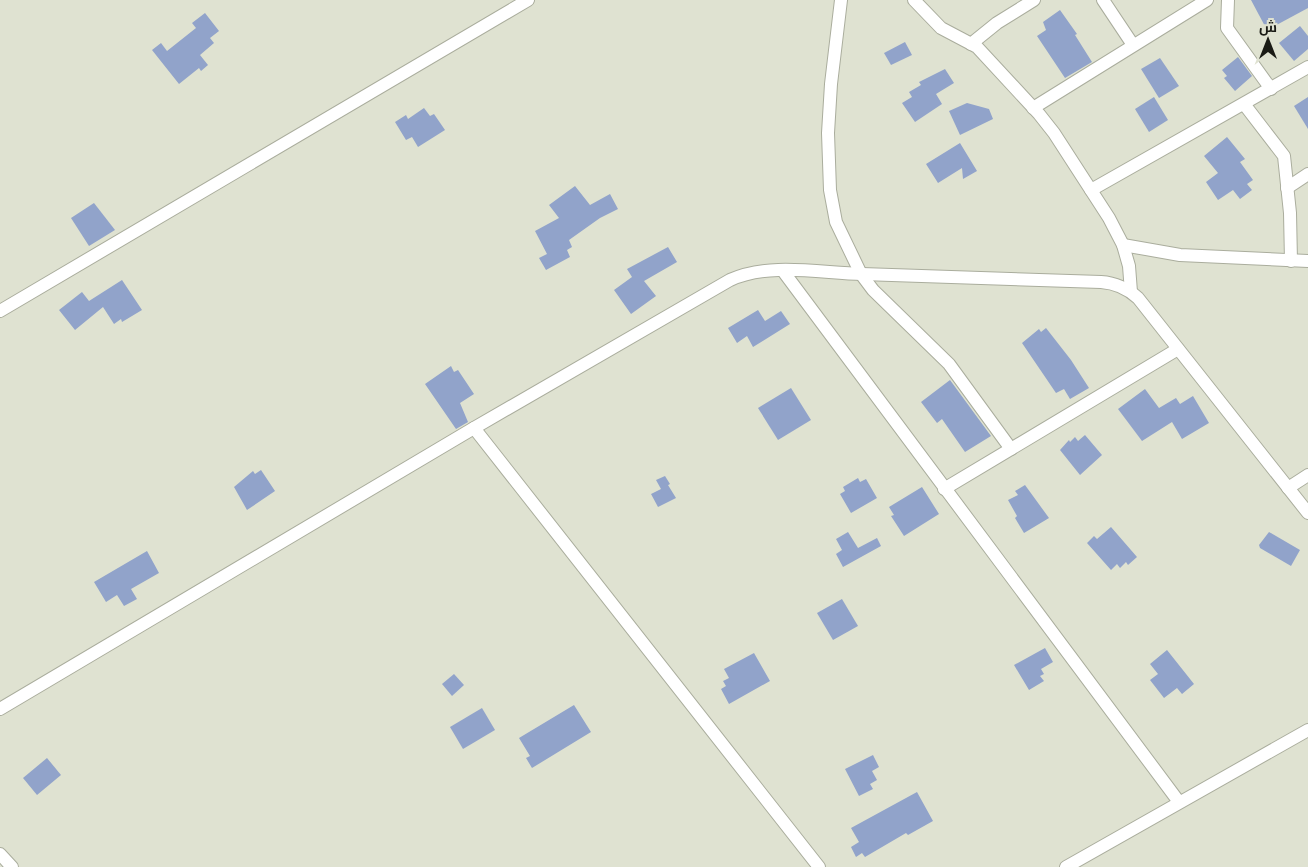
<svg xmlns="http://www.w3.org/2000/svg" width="1308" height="867" viewBox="0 0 1308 867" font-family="Poppins,Cairo,sans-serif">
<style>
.building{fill:#91a3ca}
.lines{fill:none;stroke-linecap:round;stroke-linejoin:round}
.minor-casing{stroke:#aaad9d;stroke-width:14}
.minor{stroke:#fff;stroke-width:12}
</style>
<rect width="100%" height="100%" fill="#dfe2d1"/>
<g class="building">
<polygon points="1251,0 1308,0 1308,8 1267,30"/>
<polygon points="1060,10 1077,34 1075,35 1092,62 1065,78 1037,36 1046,30 1043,22"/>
<polygon points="205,13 219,31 210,38 214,43 200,55 208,65 201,71 199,68 179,84 152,50 161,43 167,51 196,28 192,23"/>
<polygon points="1300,26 1308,36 1308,49 1294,61 1279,43"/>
<polygon points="905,42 912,55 891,65 884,53"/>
<polygon points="1238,57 1252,76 1235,91 1224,78 1227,76 1222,70"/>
<polygon points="1160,58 1179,86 1159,98 1141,69"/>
<polygon points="945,69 954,83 936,94 942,104 915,122 902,103 912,97 909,92 921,85 919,82"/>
<polygon points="1154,97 1168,120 1149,132 1135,109"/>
<polygon points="1308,97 1308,129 1294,106"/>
<polygon points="967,103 989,109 993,119 960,135 949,111"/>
<polygon points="424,108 430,116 434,114 445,130 418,147 412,137 406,140 395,122 406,115 408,119"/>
<polygon points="1227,137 1245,159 1240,162 1253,180 1247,184 1252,190 1240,199 1233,190 1218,200 1206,182 1218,173 1204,156"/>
<polygon points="960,143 977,171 963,179 962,168 938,183 926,164"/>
<polygon points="575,186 590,205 610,194 618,209 600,218 569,240 572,247 567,250 570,257 546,270 539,258 547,254 535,231 559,218 549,205"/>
<polygon points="94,203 115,230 89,246 71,218"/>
<polygon points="668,247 677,262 644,281 656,296 631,314 614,290 632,277 627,269"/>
<polygon points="122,280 142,310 122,322 121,319 114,324 103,307 75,330 59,310 82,292 89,301"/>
<polygon points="758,310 765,321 781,311 790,324 753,347 747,336 737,343 728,328"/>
<polygon points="1046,328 1071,360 1089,388 1070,399 1064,389 1056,393 1022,343 1039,329 1041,332"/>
<polygon points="451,366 454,372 458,370 474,394 460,403 468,422 456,429 425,384"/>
<polygon points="950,380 991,436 965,452 942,419 937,423 921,402"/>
<polygon points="791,388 811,420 778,440 758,408"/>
<polygon points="1145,389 1159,408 1176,398 1180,404 1193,396 1209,423 1182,439 1172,422 1142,441 1118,409"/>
<polygon points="1085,435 1102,455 1080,475 1060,450 1069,440 1070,442 1075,437 1078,441"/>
<polygon points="261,470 275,491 247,510 234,487 253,471 255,474"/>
<polygon points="665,476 670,484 663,488 668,485 676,498 658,507 651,494 661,489 656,480"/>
<polygon points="858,478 860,482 866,479 877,498 851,513 840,494 845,491 843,487"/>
<polygon points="1025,485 1049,518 1024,533 1015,518 1017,516 1008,500 1018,495 1015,491"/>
<polygon points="922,487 939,514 904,536 891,516 894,515 889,507"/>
<polygon points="1111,527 1137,557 1128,565 1126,562 1120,568 1117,564 1111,570 1087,543 1094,536 1097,539"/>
<polygon points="848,532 858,548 877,538 881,546 843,567 836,554 842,550 836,539"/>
<polygon points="1269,532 1300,550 1291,566 1260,548 1259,545"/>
<polygon points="147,551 159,573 131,589 137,599 124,606 117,595 106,602 94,582"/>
<polygon points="842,599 858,626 833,640 817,613"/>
<polygon points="1045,648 1053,662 1041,669 1044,674 1040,676 1044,681 1029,690 1014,665"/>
<polygon points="1167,650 1194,684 1182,694 1177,688 1164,698 1150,680 1158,674 1150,664"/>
<polygon points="754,653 770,681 729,704 721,689 726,686 723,681 729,678 724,669"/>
<polygon points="454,674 464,685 452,696 442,684"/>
<polygon points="574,705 591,732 532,768 526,758 530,756 519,738"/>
<polygon points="482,708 495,730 463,749 450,727"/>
<polygon points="873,755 879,767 872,771 877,780 870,784 873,789 859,796 845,769"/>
<polygon points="47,758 61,775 37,795 23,778"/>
<polygon points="917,792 933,821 908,835 906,833 865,857 862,853 856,857 851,847 859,842 851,828"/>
</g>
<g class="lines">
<g class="minor-casing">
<g id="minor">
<polyline points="841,0 831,84 828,133 830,190 836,222 861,274 873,290 949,364 1011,449"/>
<polyline points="914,0 941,28 977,47 1039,114 1054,133 1109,218 1123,245 1129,266 1131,292"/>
<polyline points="1103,0 1133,45"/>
<polyline points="1228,0 1227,28 1271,89"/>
<polyline points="971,44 997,23 1034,0"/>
<polyline points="1244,104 1284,156 1290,213 1291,261"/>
<polyline points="1033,108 1207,0"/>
<polyline points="1287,188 1308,174"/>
<polyline points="1091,190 1308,67"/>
<polyline points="1123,245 1180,255 1308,261"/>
<polyline points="783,271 1179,802"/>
<polyline points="0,311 528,0"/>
<polyline points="474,428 819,867"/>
<polyline points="1288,488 1308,475"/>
<polyline points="944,489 1178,349"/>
<path d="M0,709L474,428L730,280C770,262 820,273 862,274C941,277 1021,279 1101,282C1116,283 1127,288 1138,298L1308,513"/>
<polyline points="0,854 12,867"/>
<polyline points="1066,867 1308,730"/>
</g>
</g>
<use href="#minor" class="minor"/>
</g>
<g transform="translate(1268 40)" stroke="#dfe2d1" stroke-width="4" paint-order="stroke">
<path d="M0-4L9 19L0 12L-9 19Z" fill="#1a1b15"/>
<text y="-8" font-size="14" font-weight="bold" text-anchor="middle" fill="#1a1b15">ش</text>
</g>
</svg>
